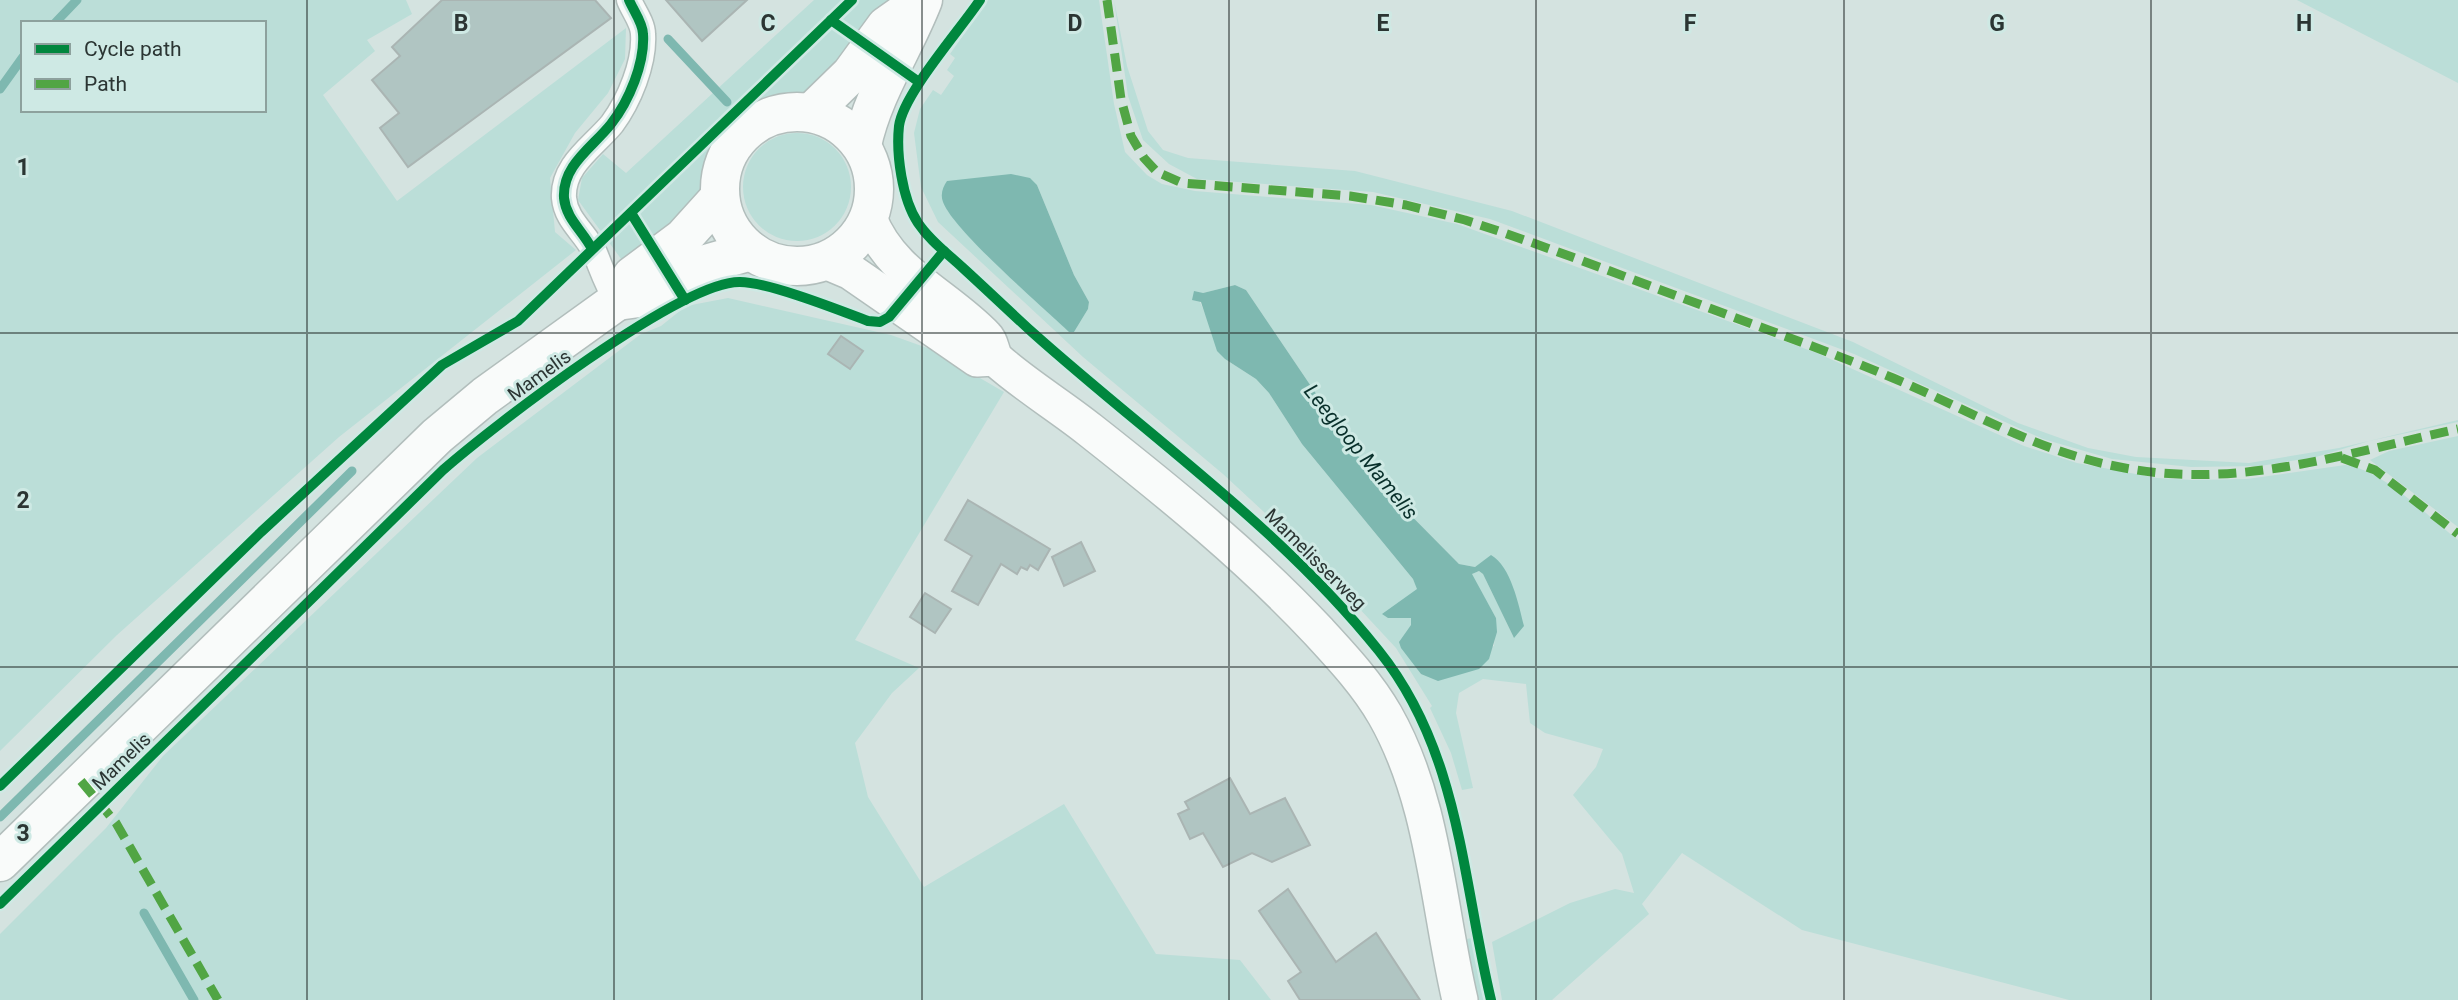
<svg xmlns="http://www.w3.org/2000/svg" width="2458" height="1000" viewBox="0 0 2458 1000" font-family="Roboto,sans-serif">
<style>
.green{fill:#bbded8;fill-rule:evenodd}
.water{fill:#7eb8b0}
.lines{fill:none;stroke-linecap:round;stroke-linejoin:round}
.stream{stroke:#7eb8b0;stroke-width:9}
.building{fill:#b0c5c2;stroke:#aab5b3;stroke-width:2}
.street-casing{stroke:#b2bebc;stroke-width:27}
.secondary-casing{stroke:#b2bebc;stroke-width:38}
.primary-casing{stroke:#b2bebc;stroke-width:41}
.path{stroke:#bcc3c1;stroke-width:4.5;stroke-dasharray:7 3.5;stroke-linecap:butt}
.street{stroke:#f9fbfa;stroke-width:24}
.secondary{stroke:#f9fbfa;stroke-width:35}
.primary{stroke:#f9fbfa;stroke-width:38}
.quiet{stroke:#51a544;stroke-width:9;stroke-dasharray:18 9;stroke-linecap:butt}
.cycleway-casing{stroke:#cee9e4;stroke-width:15}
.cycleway{stroke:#00873e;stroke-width:10}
.grid{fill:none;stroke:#2b3533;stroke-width:2;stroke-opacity:0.55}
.labels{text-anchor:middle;stroke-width:6;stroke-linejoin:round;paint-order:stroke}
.street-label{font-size:19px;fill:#2b3533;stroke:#cee9e4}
.water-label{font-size:21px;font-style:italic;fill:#09302b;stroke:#cee9e4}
.grid-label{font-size:23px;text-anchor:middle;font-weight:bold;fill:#2b3533;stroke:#cee9e4;stroke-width:6;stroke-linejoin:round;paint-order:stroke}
</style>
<rect width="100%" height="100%" fill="#d4e3e0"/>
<g class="green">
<path d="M0,0H406L412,14L367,40L375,51L323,95L397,201L626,28L625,59L608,93L575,133L550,178L555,232L576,250L339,437L117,635L0,751ZM23,23H264V110H23Z"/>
<polygon points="814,0 892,0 831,77 798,96 776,101 747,114 724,137 692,213 627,267 578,200 582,178 603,154 626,173"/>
<path d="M988,0H1099L1114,104L1125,152L1147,175L1162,184L1195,191L1371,205L1457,224L1817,353L2024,446L2077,463L2157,478L2193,480L2247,479L2345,465C2384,470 2427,516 2458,540V1000H2069L1802,930L1682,853L1642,904L1649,914L1552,1000H1502L1492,942L1570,903L1615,889L1634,893L1622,854L1573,795L1596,767L1603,749L1545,733L1530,723L1526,684L1483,679L1459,693L1456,713L1473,788L1462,790L1451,753L1430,708L1432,706L1396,648L1305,550L1223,474L1083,357L938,222L921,187L914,133L920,109L933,90L941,95L954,76L947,70L955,58L950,54ZM1037,185L1074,275L1089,302L1088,309L1074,332H1069L947,210ZM1235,285L1246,290L1371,475L1459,564L1475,567L1491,556L1514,638L1483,574L1479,571L1471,574L1496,618L1494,646L1421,674L1414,663L1411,617L1401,618L1418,589L1413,579L1302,444L1269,393L1256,379L1225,359L1200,302L1203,293Z"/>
<polygon points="1114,0 1127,66 1148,131 1163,150 1188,158 1355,171 1512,211 1853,342 2018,423 2088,448 2136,457 2249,463 2339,448 2458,420 2458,422 2369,441 2316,457 2260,466 2191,467 2112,459 2043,439 1854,354 1490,219 1373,192 1197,179 1169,164 1143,140 1128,96"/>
<polygon points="2297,0 2458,0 2458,83"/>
<circle cx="797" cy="187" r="54"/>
<polygon points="728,298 891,335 930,349 1004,392 855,640 919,668 892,693 855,743 868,797 924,887 1064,804 1156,954 1240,960 1271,1000 0,1000 0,934 106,828 163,756 477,458 641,334 661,326 686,306"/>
<polygon points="2458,436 2458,527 2370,460 2389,451"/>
<polygon points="1472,938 1484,1000 1476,1000 1461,940"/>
</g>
<g class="water">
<path d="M1011,174L1030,178L1037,185L1074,275L1089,302L1088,309L1074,332H1069C1043,307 953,230 943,202C940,194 943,187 947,181Z"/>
<path d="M1235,285L1246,290L1371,475L1459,564L1475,567L1491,555C1511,566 1519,606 1524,626L1514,638L1483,574L1479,571L1472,574L1496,618L1497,632L1489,659L1479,669L1438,681L1421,674L1401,648L1399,642L1411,625V618H1388L1382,614L1417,589L1413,579L1302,444L1269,393L1256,379L1225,359L1217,351L1201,302L1192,300L1194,291L1203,293Z"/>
</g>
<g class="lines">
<g class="stream">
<polyline points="55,23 77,0"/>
<polyline points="668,39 727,102"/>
<polyline points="0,89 23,57"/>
<polyline points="0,817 352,471"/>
<polyline points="144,913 194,1000"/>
</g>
</g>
<g class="building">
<polygon points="442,0 595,0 611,18 408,167 380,128 399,113 372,80 400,56 392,47"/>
<polygon points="666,0 747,0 702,41"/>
<polygon points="841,336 863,351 850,369 828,354"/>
<polygon points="968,500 1050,549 1038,570 1030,565 1027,570 1021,567 1017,574 1001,564 978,605 952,591 972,556 945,540"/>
<polygon points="1081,542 1095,571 1064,586 1052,557"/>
<polygon points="925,593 951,609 935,633 910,617"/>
<polygon points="1230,778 1250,814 1285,798 1310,845 1272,862 1252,853 1223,867 1203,833 1190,839 1178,814 1189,809 1185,802"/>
<polygon points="1288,889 1336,962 1376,933 1420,1000 1300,1000 1288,981 1301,972 1259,911"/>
</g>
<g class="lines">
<g class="street-casing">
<path id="street" d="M617,301C607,286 602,270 595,253C586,233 566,221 564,198C562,165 593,147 612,124C629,101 645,63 643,34C643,23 633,10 629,0"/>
</g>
<g class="secondary-casing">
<g id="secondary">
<path d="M869,218C891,275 946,295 986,337C992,343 991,354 997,360C1025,385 1060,406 1090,430C1170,493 1250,558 1319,632C1343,658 1368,685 1385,715C1434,801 1438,906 1460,1000"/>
<polyline points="825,261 851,272 977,359 995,358"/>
</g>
</g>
<g class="primary-casing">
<g id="primary">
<circle cx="797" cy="189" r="77"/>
<polyline points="812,112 851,74 886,26 920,2"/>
<path d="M862,145C873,93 904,49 923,0"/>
<polyline points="617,301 646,297 699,266 751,251"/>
<polyline points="0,862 437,436 485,396 617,301 632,276 683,238 720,197"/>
</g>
</g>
<g class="path">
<polyline points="628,209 631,213"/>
<polyline points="944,251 948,246"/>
</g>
<use href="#street" class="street"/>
<use href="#secondary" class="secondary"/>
<use href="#primary" class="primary"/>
<g class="quiet">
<path d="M1107,0L1121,99L1131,136L1144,158L1157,172L1182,183L1350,196L1406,205L1465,220C1546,246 1625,277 1704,306C1767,330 1831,352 1893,378C1987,418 2055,463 2161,473C2264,482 2359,450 2458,429"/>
<polyline points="2342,458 2375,470 2458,534"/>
<polyline points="81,781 116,823 218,1000"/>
</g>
<g class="cycleway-casing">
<g id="cycleway">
<path d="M980,0C960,30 903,94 899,126C896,154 902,199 918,223C930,241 947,253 963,268C986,289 1009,311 1032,332C1148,436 1281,528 1379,651C1460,752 1462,879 1491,1000"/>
<polyline points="831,20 919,82"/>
<polyline points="631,213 685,300"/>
<path d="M592,249C583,231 566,219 564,198C562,165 593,147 611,124C629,101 645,63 643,34C643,23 633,10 629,0"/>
<polyline points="0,786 261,532 442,365 518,321 852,0"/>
<path d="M0,904L443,470C492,427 681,281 740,282C768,282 839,310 868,321L880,322L889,317L944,251"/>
</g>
</g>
<use href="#cycleway" class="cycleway"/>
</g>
<path class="grid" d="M307,0V1000M614,0V1000M922,0V1000M1229,0V1000M1536,0V1000M1844,0V1000M2151,0V1000M0,333H2458M0,667H2458"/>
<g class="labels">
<g class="street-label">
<text transform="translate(539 375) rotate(-36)" y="7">Mamelis</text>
<text transform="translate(1316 559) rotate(45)" y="7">Mamelisserweg</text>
<text transform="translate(121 761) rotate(-44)" y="7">Mamelis</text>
</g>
<g class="water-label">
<text transform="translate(1361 452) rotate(51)" y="7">Leegloop Mamelis</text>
</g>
</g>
<g class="grid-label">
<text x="461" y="31">B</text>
<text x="768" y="31">C</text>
<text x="1075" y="31">D</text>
<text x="1383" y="31">E</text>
<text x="1690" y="31">F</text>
<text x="1997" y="31">G</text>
<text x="2304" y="31">H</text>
<text x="23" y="175">1</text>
<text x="23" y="508">2</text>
<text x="23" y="841">3</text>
</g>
<rect x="21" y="21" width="245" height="91" fill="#cee9e4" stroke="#8da19d" stroke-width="2"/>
<rect x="35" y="44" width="35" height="10" fill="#00873e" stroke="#8da19d" stroke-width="2"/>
<text x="84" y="56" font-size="21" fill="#2b3533">Cycle path</text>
<rect x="35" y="79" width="35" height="10" fill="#51a544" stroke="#8da19d" stroke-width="2"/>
<text x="84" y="91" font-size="21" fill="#2b3533">Path</text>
</svg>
